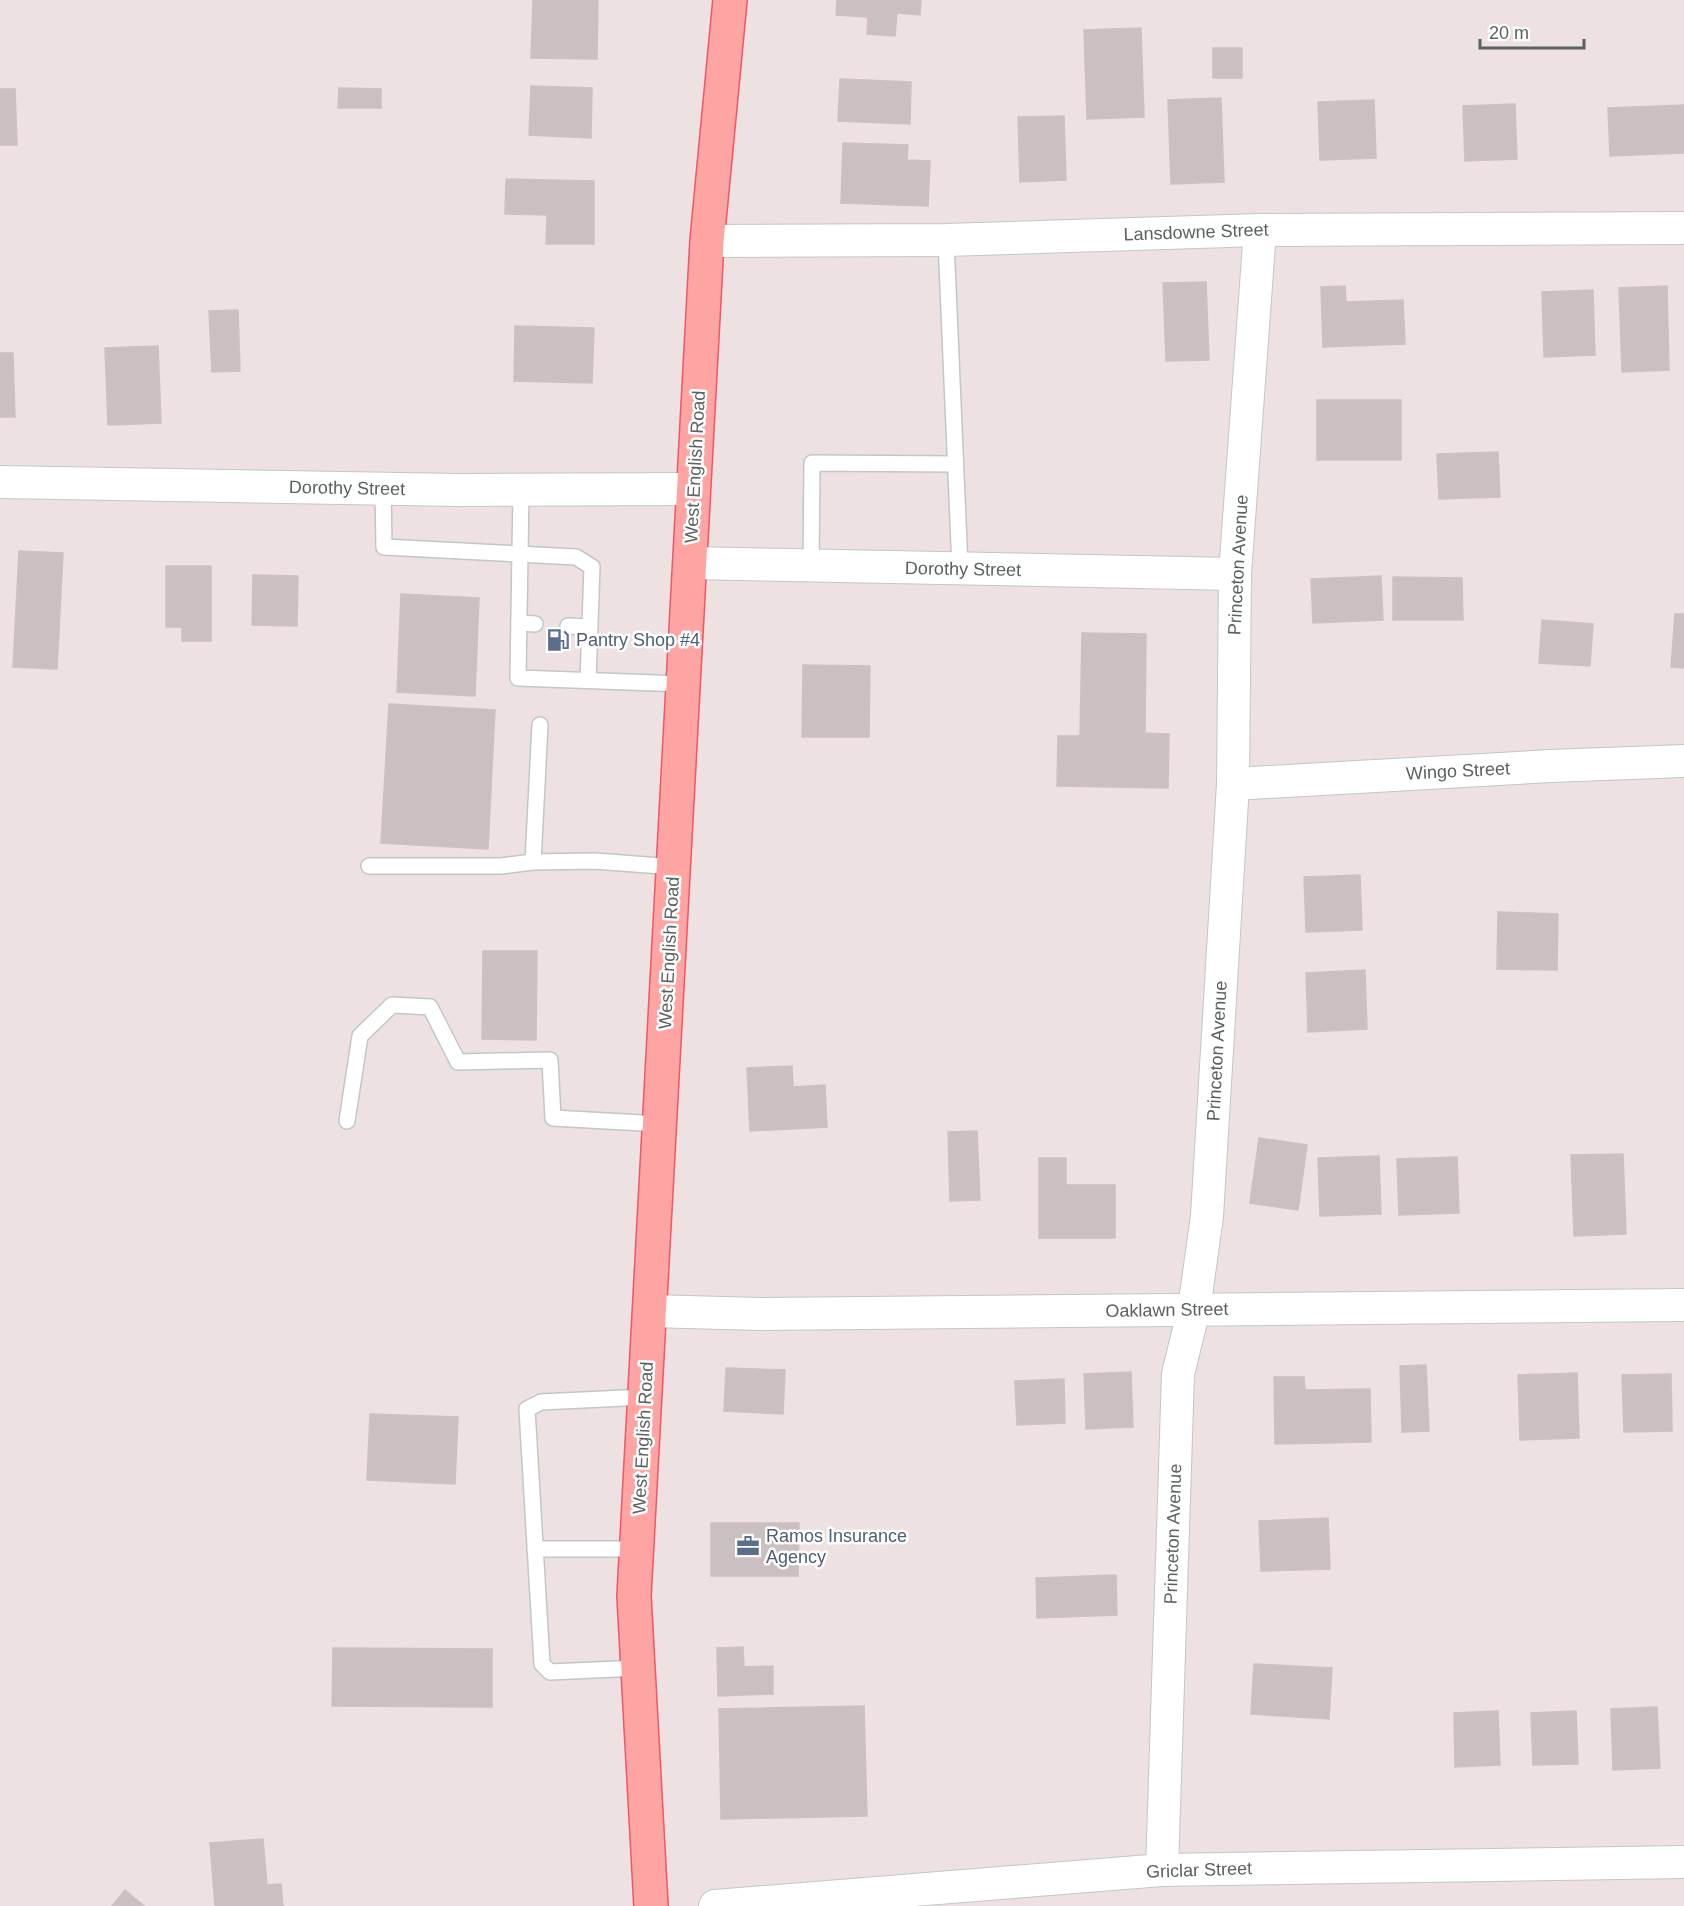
<svg xmlns="http://www.w3.org/2000/svg" width="1684" height="1906" viewBox="0 0 1684 1906" font-family="Helvetica,sans-serif">
<style>
.building{fill:#cabfc1;stroke:#d1bfc2;stroke-width:1.5}
.lines{fill:none;stroke-linecap:round;stroke-linejoin:round}
.lane-casing{stroke:#c0c8c6;stroke-width:18}
.street-casing{stroke:#c0c8c6;stroke-width:34}
.primary-casing{stroke:#f05666;stroke-width:36}
.lane{stroke:#fff;stroke-width:15}
.street{stroke:#fff;stroke-width:32}
.primary{stroke:#fea5a4;stroke-width:33}
.labels{text-anchor:middle;stroke-width:5;stroke-linejoin:round;paint-order:stroke}
.street-label{font-size:18px;fill:#5a6260;stroke:#fff}
.service-label{font-size:18px;fill:#4e5e75;stroke:#fff;text-anchor:start}
</style>
<rect width="100%" height="100%" fill="#ede1e2"/>
<g class="building">
<polygon points="533,0 598,0 597,59 531,58"/>
<polygon points="837,0 921,0 920,15 897,13 895,36 867,34 868,17 836,15"/>
<polygon points="1141,28 1144,117 1087,119 1084,30"/>
<rect x="1213" y="48" width="29" height="30"/>
<polygon points="840,79 911,82 910,124 838,121"/>
<polygon points="531,86 592,88 591,138 529,135"/>
<polygon points="339,88 381,89 381,108 338,108"/>
<polygon points="0,89 15,89 17,145 0,145"/>
<polygon points="1221,98 1224,182 1171,184 1168,100"/>
<polygon points="1374,100 1376,158 1320,160 1318,102"/>
<polygon points="1515,104 1517,159 1465,161 1463,106"/>
<polygon points="1684,105 1684,153 1610,156 1608,108"/>
<polygon points="1064,116 1066,180 1020,182 1018,117"/>
<polygon points="843,143 908,145 907,160 930,161 928,206 841,203"/>
<polygon points="506,179 594,181 594,244 546,244 547,215 505,214"/>
<polygon points="1206,282 1209,360 1166,361 1163,283"/>
<polygon points="1345,286 1346,302 1403,300 1405,344 1323,347 1321,287"/>
<polygon points="1667,286 1669,370 1622,372 1619,288"/>
<polygon points="1593,290 1595,355 1544,357 1542,292"/>
<polygon points="238,310 240,371 212,372 209,311"/>
<polygon points="515,326 594,328 592,383 514,381"/>
<polygon points="158,346 161,423 108,425 105,348"/>
<polygon points="0,353 13,353 15,417 0,417"/>
<rect x="1317" y="400" width="84" height="60"/>
<polygon points="1498,452 1500,497 1439,499 1437,454"/>
<polygon points="19,551 63,553 57,669 13,667"/>
<polygon points="166,566 211,566 211,641 182,641 182,627 166,627"/>
<polygon points="253,575 298,576 297,626 252,625"/>
<polygon points="1381,576 1383,620 1313,623 1311,579"/>
<polygon points="1393,577 1462,578 1463,620 1393,620"/>
<polygon points="401,594 479,598 475,696 397,692"/>
<polygon points="1675,614 1684,614 1684,668 1671,667"/>
<polygon points="1542,620 1593,624 1590,666 1539,663"/>
<polygon points="1082,633 1146,634 1145,733 1169,734 1168,788 1057,786 1058,736 1080,736"/>
<polygon points="803,665 870,666 869,737 802,737"/>
<polygon points="389,704 495,710 488,849 381,843"/>
<polygon points="1360,875 1362,930 1306,932 1304,877"/>
<polygon points="1498,912 1558,914 1557,970 1497,969"/>
<polygon points="483,951 537,951 536,1040 482,1039"/>
<polygon points="1365,970 1367,1029 1308,1032 1306,973"/>
<polygon points="792,1066 793,1087 825,1085 827,1127 750,1131 747,1068"/>
<polygon points="977,1131 980,1200 950,1201 948,1132"/>
<polygon points="1259,1138 1307,1145 1298,1210 1250,1203"/>
<polygon points="1623,1154 1626,1234 1574,1236 1571,1155"/>
<polygon points="1379,1156 1381,1214 1320,1216 1318,1158"/>
<polygon points="1457,1157 1459,1213 1399,1215 1397,1159"/>
<polygon points="1039,1158 1066,1158 1066,1185 1115,1185 1115,1238 1039,1238"/>
<polygon points="1426,1365 1429,1431 1402,1432 1400,1366"/>
<polygon points="726,1368 785,1370 783,1414 724,1411"/>
<polygon points="1131,1372 1133,1427 1086,1429 1084,1374"/>
<polygon points="1577,1373 1579,1438 1520,1440 1518,1375"/>
<polygon points="1671,1374 1672,1431 1624,1432 1622,1375"/>
<polygon points="1274,1377 1304,1377 1305,1390 1370,1389 1371,1442 1275,1444"/>
<polygon points="1064,1379 1065,1423 1017,1425 1015,1381"/>
<polygon points="370,1414 458,1417 455,1484 367,1480"/>
<polygon points="1328,1518 1330,1569 1261,1571 1259,1521"/>
<polygon points="711,1523 799,1523 798,1576 711,1576"/>
<polygon points="1116,1575 1117,1615 1037,1618 1036,1578"/>
<polygon points="743,1647 744,1667 773,1666 773,1694 718,1696 717,1648"/>
<polygon points="333,1648 492,1649 492,1707 332,1706"/>
<polygon points="1254,1664 1332,1668 1329,1719 1251,1714"/>
<polygon points="864,1706 867,1816 721,1819 719,1709"/>
<polygon points="1657,1707 1660,1768 1613,1770 1611,1709"/>
<polygon points="1498,1711 1500,1765 1455,1767 1454,1713"/>
<polygon points="1576,1711 1578,1764 1533,1765 1531,1713"/>
<polygon points="263,1839 267,1885 281,1884 283,1906 215,1906 210,1843"/>
<polygon points="125,1890 144,1906 112,1906"/>
</g>
<g class="lines">
<g class="lane-casing">
<g id="lane">
<polyline points="946,240 960,568"/>
<polyline points="383,489 384,547 576,557 592,567 588,680"/>
<polyline points="521,490 518,678 683,684"/>
<polyline points="811,566 812,463 955,464"/>
<polyline points="519,623 535,624"/>
<polyline points="568,626 590,627"/>
<polyline points="540,725 533,862 595,861 674,867"/>
<polyline points="369,866 501,866 533,862"/>
<polyline points="347,1121 360,1036 392,1005 430,1007 458,1062 550,1060 553,1118 660,1124"/>
<polyline points="535,1549 636,1549"/>
<polyline points="638,1668 550,1672 542,1664 527,1409 541,1402 645,1397"/>
</g>
</g>
<g class="street-casing">
<g id="street">
<polyline points="707,241 946,240 1260,230 1684,228"/>
<polyline points="0,482 459,490 694,489"/>
<polyline points="690,563 1235,574"/>
<polyline points="1233,784 1551,766 1684,761"/>
<polyline points="650,1311 760,1314 1684,1305"/>
<polyline points="1162,1870 1178,1374 1194,1309 1207,1216 1233,784 1235,574 1260,230"/>
<polyline points="715,1906 1162,1870 1684,1862"/>
</g>
</g>
<g class="primary-casing">
<polyline id="primary" points="651,1906 634,1596 707,241 730,0"/>
</g>
<use href="#lane" class="lane"/>
<use href="#street" class="street"/>
<use href="#primary" class="primary"/>
</g>
<defs>
<g id="fuel-bare" transform="scale(1.8)"><path d="M-5.5-6h7V0h2V4h1.3V-2.5L3-4.5l.8-.8L6-3V5H2.5V1h-1V6h-7ZM-4.2-4.7v3.2H.2V-4.7Z" fill="#5c6f8a" stroke="#fff" stroke-width="2.5" paint-order="stroke"/></g>
<g id="office-bare" transform="scale(1.8)"><path d="M-6-3h4V-5.5h4V-3h4V5H-6ZM-1-4.5V-3h2v-1.5ZM-6 0V1H6V0Z" fill="#5c6f8a" stroke="#fff" stroke-width="2.5" paint-order="stroke"/></g>
</defs>
<g fill-rule="evenodd">
<use href="#fuel-bare" x="558" y="640"/>
<use href="#office-bare" x="748" y="1546"/>
</g>
<g class="labels">
<g class="street-label">
<text transform="translate(1196 232) rotate(-2)" y="6">Lansdowne Street</text>
<text transform="translate(695 467) rotate(-87)" y="6">West English Road</text>
<text transform="translate(347 488) rotate(1)" y="6">Dorothy Street</text>
<text transform="translate(1238 565) rotate(-87)" y="6">Princeton Avenue</text>
<text transform="translate(963 569) rotate(1)" y="6">Dorothy Street</text>
<text transform="translate(1458 771) rotate(-3)" y="6">Wingo Street</text>
<text transform="translate(669 953) rotate(-87)" y="6">West English Road</text>
<text transform="translate(1217 1051) rotate(-87)" y="6">Princeton Avenue</text>
<text transform="translate(1167 1310) rotate(-1)" y="6">Oaklawn Street</text>
<text transform="translate(643 1438) rotate(-87)" y="6">West English Road</text>
<text transform="translate(1173 1534) rotate(-88)" y="6">Princeton Avenue</text>
<text transform="translate(1199 1870) rotate(-2)" y="6">Griclar Street</text>
</g>
<g class="service-label">
<text x="576" y="646">Pantry Shop #4</text>
<text x="766" y="1542">Ramos Insurance<tspan x="766" dy="21">Agency</tspan></text>
</g>
</g>
<path d="M1480 39v9h104v-9" fill="none" stroke="#5a6260" stroke-width="3"/>
<text x="1489" y="39" font-size="18" fill="#5a6260" stroke="#ffffff" stroke-width="4.5" paint-order="stroke">20 m</text>
</svg>
